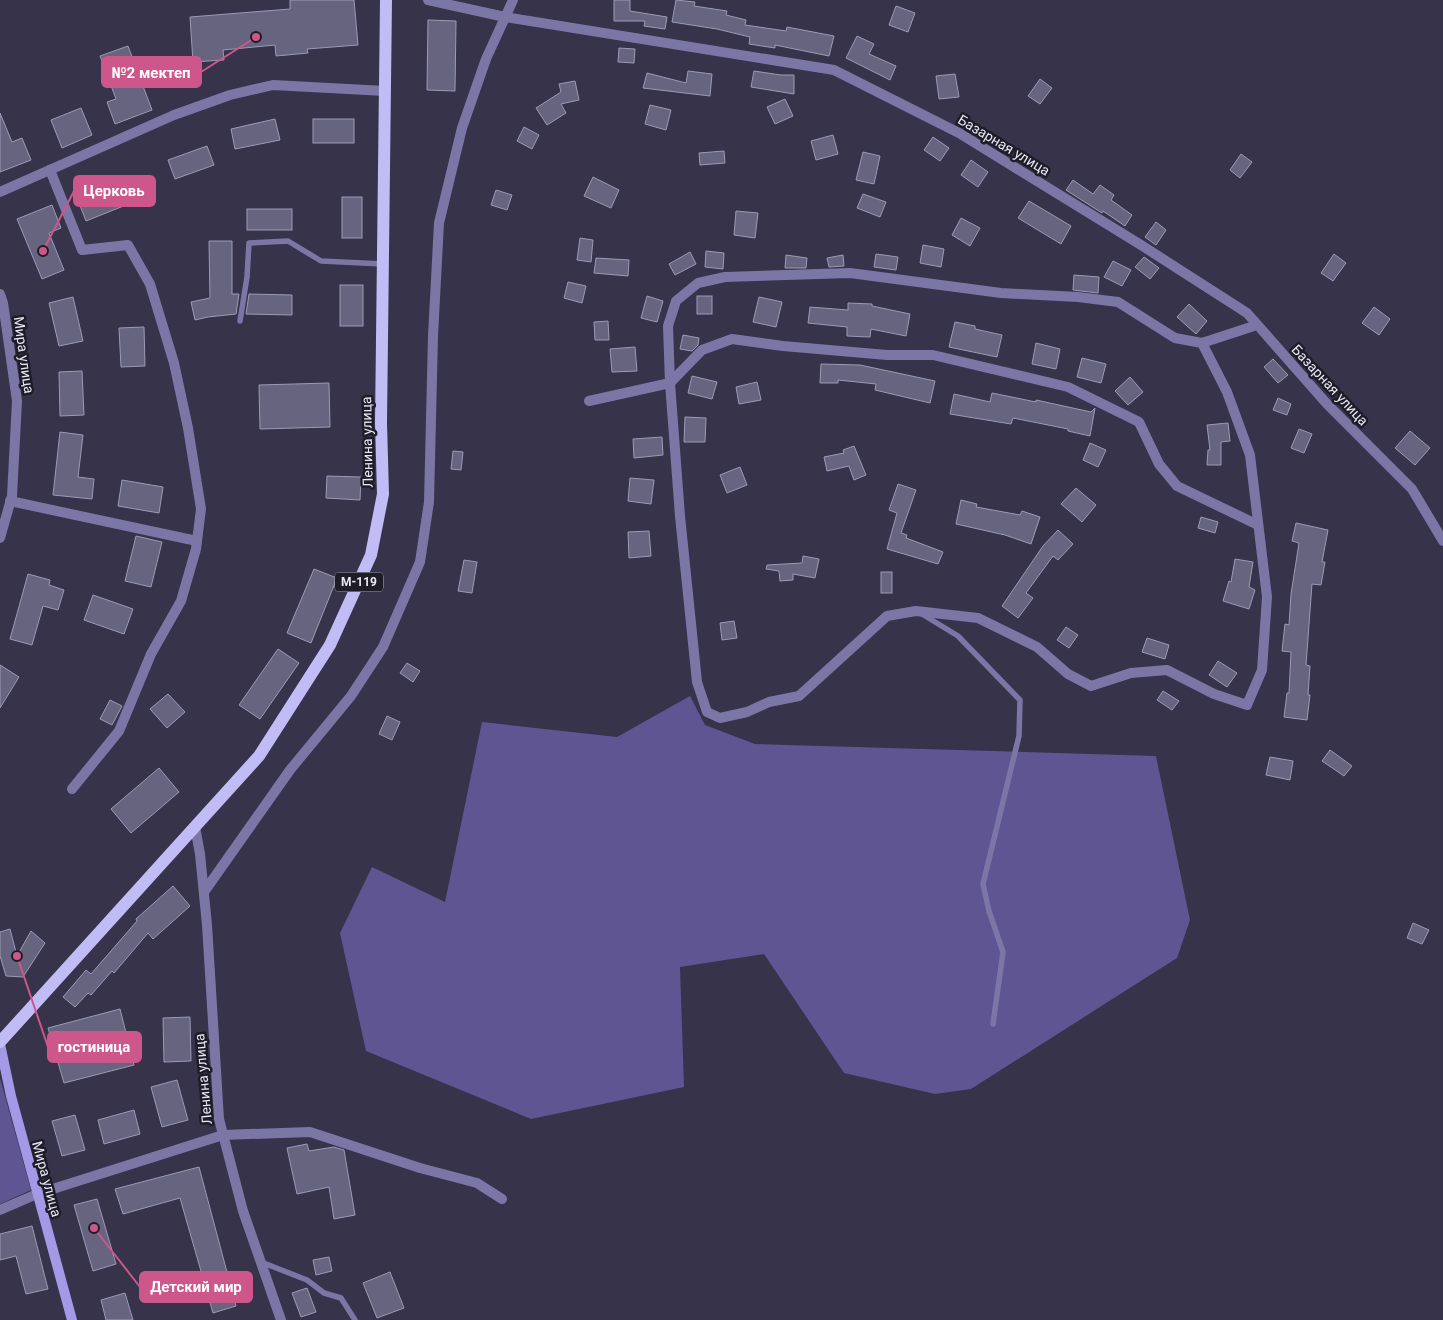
<svg xmlns="http://www.w3.org/2000/svg" width="1443" height="1320" viewBox="0 0 1443 1320" font-family="Roboto,sans-serif">
<style>
.green{fill:#5e5592}
.building{fill:#67647f;stroke:#9d9ab7}
.lines{fill:none;stroke-linecap:round;stroke-linejoin:round}
.lane{stroke:#7c76a7;stroke-width:5.5}
.street{stroke:#7c76a7;stroke-width:10}
.secondary{stroke:#a399e6;stroke-width:10}
.primary{stroke:#c1bbf6;stroke-width:12}
.labels{text-anchor:middle;stroke-width:5;stroke-linejoin:round;paint-order:stroke}
.shield{fill:#1e1d27;stroke:#abaab8;stroke-width:1}
.shield-label{font-size:12px;font-weight:bold;fill:#e7e6f6}
.street-label{font-size:14px;fill:#e7e6f6;stroke:#1e1d27}
.leader{fill:none;stroke:#cd568a;stroke-width:2}
.callout-dot{fill:#cd568a;stroke:#1e1d27;stroke-width:2}
.callout{fill:#cd568a;stroke:#cd568a;stroke-width:2}
.callout-label{font-size:15px;text-anchor:middle;font-weight:bold;fill:#fff}
</style>
<rect width="100%" height="100%" fill="#36334b"/>
<g class="green">
<polygon points="690,696 705,725 755,744 1156,756 1190,920 1177,958 971,1089 935,1094 844,1073 764,954 680,967 684,1087 531,1119 366,1051 340,933 372,867 445,902 482,722 617,737"/>
<polygon points="0,1078 31,1190 0,1204"/>
</g>
<g class="building">
<polygon points="290,0 354,0 358,45 307,49 308,53 276,56 275,45 223,50 224,60 193,62 190,17 290,9"/>
<polygon points="614,0 630,0 630,11 667,17 665,29 644,26 645,21 614,21"/>
<polygon points="676,0 695,2 694,6 727,11 726,15 746,20 745,25 786,31 787,27 834,36 829,56 775,45 775,48 749,44 750,37 717,29 672,22"/>
<polygon points="896,6 915,13 908,32 889,25"/>
<polygon points="428,20 456,21 455,91 427,90"/>
<polygon points="857,36 874,44 869,54 896,66 890,80 846,58"/>
<polygon points="128,46 152,110 115,124 107,102 116,99 100,56"/>
<polygon points="619,48 635,49 634,63 618,62"/>
<polygon points="688,71 712,74 710,96 643,88 647,73 686,83"/>
<polygon points="754,71 781,75 794,75 794,94 751,87"/>
<polygon points="955,74 959,97 939,99 936,76"/>
<polygon points="1040,79 1052,88 1040,104 1028,96"/>
<polygon points="575,81 579,100 561,104 566,113 547,125 536,108 561,92 559,84"/>
<polygon points="785,99 793,116 775,124 767,107"/>
<polygon points="650,105 671,110 666,130 645,124"/>
<polygon points="81,108 92,135 62,148 51,120"/>
<polygon points="0,113 12,142 22,138 31,160 0,172"/>
<polygon points="275,119 280,140 235,149 231,129"/>
<rect x="313" y="119" width="41" height="24"/>
<polygon points="524,127 539,135 532,149 517,141"/>
<polygon points="833,135 838,154 816,160 811,141"/>
<polygon points="933,137 949,148 940,161 924,150"/>
<polygon points="207,146 214,165 175,179 168,160"/>
<polygon points="724,151 725,163 700,165 699,153"/>
<polygon points="863,152 880,156 874,184 856,180"/>
<polygon points="1241,154 1252,162 1240,178 1230,170"/>
<polygon points="971,160 988,172 978,187 961,175"/>
<polygon points="593,177 619,190 611,208 584,196"/>
<polygon points="1073,180 1093,194 1100,185 1114,195 1111,200 1132,215 1125,226 1103,211 1102,213 1066,190"/>
<polygon points="117,182 126,205 86,221 77,198"/>
<polygon points="496,190 512,195 507,210 491,205"/>
<polygon points="863,194 886,202 880,217 857,208"/>
<rect x="342" y="197" width="20" height="41"/>
<polygon points="1029,201 1071,226 1061,244 1018,218"/>
<polygon points="52,205 61,228 49,233 64,270 42,279 17,219"/>
<rect x="247" y="209" width="45" height="21"/>
<polygon points="736,211 758,213 755,238 734,235"/>
<polygon points="961,218 980,228 970,246 952,235"/>
<polygon points="1156,222 1166,230 1156,245 1145,237"/>
<polygon points="580,238 593,240 591,262 577,260"/>
<polygon points="209,241 232,241 232,294 239,294 236,314 208,317 195,320 191,302 210,298"/>
<polygon points="923,245 944,249 941,267 920,263"/>
<polygon points="706,251 724,253 723,269 705,267"/>
<polygon points="690,252 696,264 675,275 669,264"/>
<polygon points="876,254 898,257 896,270 874,267"/>
<polygon points="1334,254 1346,263 1333,281 1321,273"/>
<polygon points="786,255 807,258 806,268 785,268"/>
<polygon points="843,255 844,266 829,267 827,258"/>
<polygon points="1144,257 1159,268 1150,279 1135,267"/>
<polygon points="596,258 629,260 628,276 594,273"/>
<polygon points="1113,261 1131,270 1122,286 1104,277"/>
<polygon points="1074,275 1099,277 1098,293 1073,290"/>
<polygon points="568,282 586,286 582,303 564,298"/>
<rect x="340" y="285" width="23" height="41"/>
<polygon points="249,294 292,295 292,315 246,314"/>
<polygon points="647,296 663,301 657,322 641,318"/>
<rect x="697" y="296" width="15" height="18"/>
<polygon points="73,297 83,341 59,346 49,303"/>
<polygon points="759,297 782,302 776,327 753,322"/>
<polygon points="848,303 872,304 872,306 910,314 906,336 871,329 870,337 847,336 847,327 808,323 810,307 848,310"/>
<polygon points="1189,304 1207,321 1196,334 1177,317"/>
<polygon points="1374,307 1390,319 1379,335 1362,323"/>
<polygon points="608,321 609,340 595,340 594,322"/>
<polygon points="955,322 975,326 975,329 1002,335 997,357 949,347"/>
<polygon points="144,327 145,366 121,367 119,328"/>
<polygon points="683,335 699,338 698,345 692,351 680,349"/>
<polygon points="1036,343 1060,349 1056,369 1032,364"/>
<polygon points="635,347 637,371 612,372 610,349"/>
<polygon points="1082,358 1106,364 1101,383 1077,377"/>
<polygon points="1273,359 1288,375 1278,383 1264,367"/>
<polygon points="821,364 860,365 935,381 930,403 875,390 876,384 838,380 838,383 820,383"/>
<polygon points="82,371 84,415 60,416 59,372"/>
<polygon points="692,376 717,382 712,399 688,393"/>
<polygon points="1130,377 1143,392 1128,405 1115,391"/>
<polygon points="757,382 761,400 739,404 736,387"/>
<polygon points="329,383 330,427 260,429 259,385"/>
<polygon points="992,393 1036,402 1036,400 1091,412 1095,408 1090,436 1068,431 1068,429 1013,418 1011,424 950,414 954,394 990,402"/>
<polygon points="1278,398 1291,404 1287,415 1273,410"/>
<polygon points="685,417 706,418 705,442 684,442"/>
<polygon points="1228,423 1230,441 1221,442 1221,465 1207,465 1208,450 1210,450 1207,425"/>
<polygon points="1299,429 1312,434 1304,453 1291,448"/>
<polygon points="1410,431 1430,448 1415,465 1395,448"/>
<polygon points="60,432 83,435 78,477 94,479 92,499 53,495"/>
<polygon points="662,437 663,455 634,458 633,439"/>
<polygon points="1090,443 1106,450 1098,467 1083,460"/>
<polygon points="854,446 866,475 854,480 849,466 827,471 824,457 844,453 843,450"/>
<polygon points="453,451 463,452 461,470 451,469"/>
<polygon points="740,467 747,485 727,493 720,475"/>
<polygon points="327,476 361,477 360,500 326,498"/>
<polygon points="630,478 654,480 651,504 628,501"/>
<polygon points="122,480 163,487 159,513 118,506"/>
<polygon points="898,484 916,490 901,533 907,535 906,538 943,552 938,564 887,549 897,513 889,510"/>
<polygon points="1076,488 1096,505 1082,522 1061,504"/>
<polygon points="961,500 977,504 976,507 1020,515 1022,511 1040,517 1031,544 1005,535 956,524"/>
<polygon points="1201,517 1218,522 1215,533 1198,528"/>
<polygon points="1296,523 1328,530 1322,562 1325,562 1321,585 1312,584 1306,665 1310,666 1308,695 1310,695 1307,720 1284,717 1287,693 1289,693 1291,652 1282,651 1285,624 1289,625 1291,594 1299,543 1292,541"/>
<polygon points="1058,530 1073,544 1058,560 1053,556 1026,593 1033,598 1018,618 1002,606 1043,546"/>
<polygon points="649,531 651,556 629,558 628,532"/>
<polygon points="136,536 162,542 151,587 125,581"/>
<polygon points="803,556 819,559 815,578 793,574 793,580 780,581 779,571 766,569 767,565 802,563"/>
<polygon points="1235,559 1253,562 1249,587 1255,590 1249,609 1223,601 1229,581 1231,582"/>
<polygon points="464,560 477,562 472,593 458,591"/>
<polygon points="314,569 337,578 311,643 287,633"/>
<rect x="881" y="572" width="11" height="21"/>
<polygon points="28,574 50,580 49,585 64,590 58,610 43,606 32,645 10,639"/>
<polygon points="93,595 133,609 124,634 84,620"/>
<polygon points="734,621 737,638 722,640 720,623"/>
<polygon points="1066,627 1078,635 1069,648 1057,640"/>
<polygon points="1147,638 1169,645 1165,659 1142,652"/>
<polygon points="278,649 299,663 260,719 239,705"/>
<polygon points="1218,661 1237,673 1227,687 1209,675"/>
<polygon points="407,663 420,671 413,682 400,673"/>
<polygon points="0,665 19,677 0,708"/>
<polygon points="1163,691 1179,701 1172,710 1157,700"/>
<polygon points="168,694 185,712 167,728 150,709"/>
<polygon points="110,700 122,706 112,725 100,719"/>
<polygon points="387,716 400,722 392,740 379,734"/>
<polygon points="1330,750 1352,766 1344,776 1322,761"/>
<polygon points="1270,757 1293,761 1290,780 1266,775"/>
<polygon points="159,768 179,792 131,833 111,809"/>
<polygon points="173,886 190,906 153,939 148,933 114,973 112,971 91,995 88,993 75,1007 63,997 86,970 91,974 137,921 136,919"/>
<polygon points="1413,923 1429,930 1422,944 1407,938"/>
<polygon points="10,929 17,956 31,931 45,943 23,977 6,976 0,956 0,932"/>
<polygon points="120,1009 134,1065 64,1083 48,1028"/>
<polygon points="190,1017 191,1061 164,1062 163,1018"/>
<polygon points="177,1080 188,1120 162,1127 151,1087"/>
<polygon points="134,1110 140,1134 104,1144 98,1120"/>
<polygon points="75,1115 85,1150 62,1156 52,1121"/>
<polygon points="307,1144 309,1151 334,1147 344,1150 355,1215 334,1219 329,1187 297,1194 287,1148"/>
<polygon points="199,1167 236,1306 213,1313 180,1198 123,1214 115,1189"/>
<polygon points="97,1199 116,1264 93,1271 74,1205"/>
<polygon points="32,1226 48,1289 26,1294 16,1256 0,1260 0,1234"/>
<polygon points="329,1257 332,1271 316,1275 313,1260"/>
<polygon points="390,1272 404,1308 377,1318 363,1283"/>
<polygon points="307,1288 316,1312 301,1317 292,1293"/>
<polygon points="125,1293 133,1320 106,1320 101,1300"/>
</g>
<g class="lines">
<g class="lane">
<polyline points="240,321 247,277 249,243 288,241 321,261 383,264"/>
<polyline points="922,614 958,636 1020,700 1019,736 983,884 989,911 1003,952 993,1024"/>
<polyline points="261,1262 307,1280 324,1293 341,1298 355,1320"/>
</g>
<g class="street">
<polyline points="428,0 505,17 834,70 959,133 1141,245 1247,313 1327,404 1412,489 1443,541"/>
<polyline points="50,170 82,250 128,245 150,284 174,363 188,428 201,509 196,549 181,601 151,654 119,731 72,789"/>
<polyline points="0,192 174,115 230,95 273,85 385,91"/>
<polyline points="0,294 3,303 17,401 12,496 0,538"/>
<polyline points="1202,343 1227,392 1250,455 1267,597 1262,670 1247,705 1214,694 1167,670 1131,673 1091,686 1068,674 1037,647 978,618 916,611 887,616 799,696 769,702 747,712 720,718 707,712 697,682 680,516 670,383 668,326 676,301 698,283 725,277 850,273 1001,293 1078,297 1118,302 1175,338 1202,343 1257,325"/>
<polyline points="589,401 670,383 702,350 732,339 783,346 887,355 933,355 1068,387 1139,422 1159,464 1177,486 1258,525"/>
<polyline points="10,501 197,541"/>
<polyline points="195,827 200,854 207,925 219,1119 243,1211 281,1320"/>
<polyline points="204,892 290,770 351,696 383,647 420,562 429,502 433,336 439,223 462,128 486,59 513,0"/>
<polyline points="0,1210 37,1194 223,1135 310,1132 420,1168 477,1183 502,1199"/>
</g>
<polyline class="secondary" points="0,1044 11,1096 72,1320"/>
<polyline class="primary" points="0,1042 259,756 330,645 371,555 383,494 381,423 386,0"/>
</g>
<g class="labels">
<rect class="shield" x="335" y="572.5" width="48" height="19" rx="4"/>
<g class="shield-label">
<text x="359" y="586">М-119</text>
</g>
<g class="street-label">
<text transform="translate(1004 145) rotate(31)" y="5">Базарная улица</text>
<text transform="translate(24 355) rotate(82)" y="5">Мира улица</text>
<text transform="translate(1330 385) rotate(47)" y="5">Базарная улица</text>
<text transform="translate(367 442) rotate(-91)" y="5">Ленина улица</text>
<text transform="translate(203 1079) rotate(-95)" y="5">Ленина улица</text>
<text transform="translate(47 1179) rotate(75)" y="5">Мира улица</text>
</g>
</g>
<path class="leader" d="M256 37L201 72M43 251L74 191M17 956L48 1047M94 1228L140 1287"/>
<g class="callout-dot">
<circle cx="256" cy="37" r="5"/>
<circle cx="43" cy="251" r="5"/>
<circle cx="17" cy="956" r="5"/>
<circle cx="94" cy="1228" r="5"/>
</g>
<g class="callout">
<rect x="102" y="57" width="99" height="30" rx="5"/>
<rect x="74" y="176" width="81" height="30" rx="5"/>
<rect x="48" y="1032" width="93" height="30" rx="5"/>
<rect x="140" y="1272" width="112" height="30" rx="5"/>
</g>
<g class="callout-label">
<text x="151" y="78">№2 мектеп</text>
<text x="114" y="196">Церковь</text>
<text x="94" y="1052">гостиница</text>
<text x="196" y="1292">Детский мир</text>
</g>
</svg>
